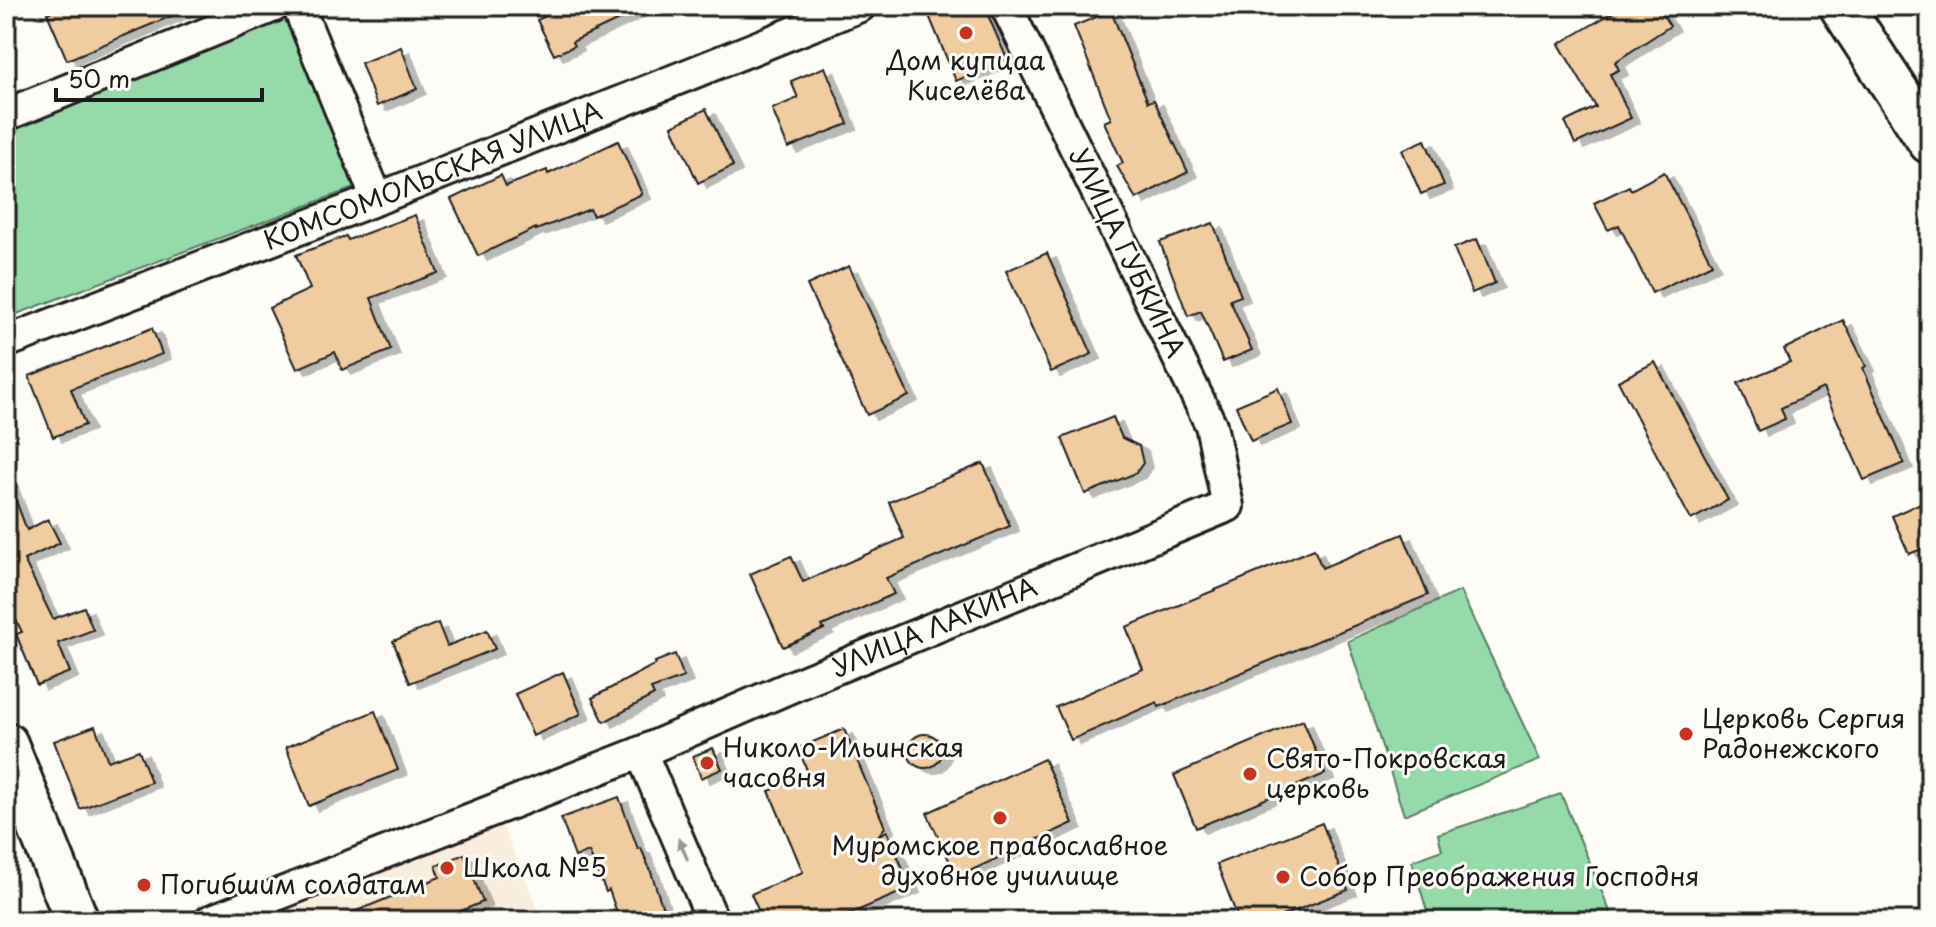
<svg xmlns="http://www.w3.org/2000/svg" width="1936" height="927" viewBox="0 0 1936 927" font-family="'Playpen Sans',sans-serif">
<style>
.built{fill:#f9eedd}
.green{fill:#95dba9;stroke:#587c62;stroke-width:2}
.building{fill:#f0cca1;stroke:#1c1c1c;stroke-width:2;filter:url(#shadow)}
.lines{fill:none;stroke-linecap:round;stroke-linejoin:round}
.street-casing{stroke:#1c1c1c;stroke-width:36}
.secondary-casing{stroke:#1c1c1c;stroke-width:48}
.street{stroke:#fdfcf7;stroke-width:30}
.secondary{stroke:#fdfcf7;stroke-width:42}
.oneway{fill:#989794}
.poi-dot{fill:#c8321e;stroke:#fdfcf7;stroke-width:3}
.labels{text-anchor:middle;stroke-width:6;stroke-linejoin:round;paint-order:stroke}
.poi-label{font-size:26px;fill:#1c1c1c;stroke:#fdfcf7;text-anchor:start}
.street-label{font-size:26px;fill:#1c1c1c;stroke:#fdfcf7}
</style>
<defs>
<filter id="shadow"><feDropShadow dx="9" dy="5" stdDeviation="0" flood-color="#0004"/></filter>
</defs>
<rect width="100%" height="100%" fill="#fdfcf7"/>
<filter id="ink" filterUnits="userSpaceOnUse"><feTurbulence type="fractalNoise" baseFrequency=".0125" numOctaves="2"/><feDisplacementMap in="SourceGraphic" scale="16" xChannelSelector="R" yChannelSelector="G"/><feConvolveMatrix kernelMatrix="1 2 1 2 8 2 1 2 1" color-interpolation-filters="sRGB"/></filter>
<g filter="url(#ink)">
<polygon class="built" points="498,815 543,921 248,921"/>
<g class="green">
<polygon points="293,11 359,186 6,318 6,128"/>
<polygon points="1460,591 1540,760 1404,815 1348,641"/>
<polygon points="1561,794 1614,921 1430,921 1412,861 1442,850 1438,834"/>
</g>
<g class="building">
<polygon points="64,6 195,6 67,60 47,13"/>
<polygon points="567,6 648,6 572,42 574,46 554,55 537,20"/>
<polygon points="925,6 984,6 1007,59 956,81"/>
<polygon points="1624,6 1657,6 1670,26 1615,62 1619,70 1610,74 1631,118 1575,144 1565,122 1596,107 1559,44"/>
<polygon points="1111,11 1148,102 1154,100 1188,172 1136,199 1117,166 1123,163 1104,122 1111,119 1074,26"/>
<polygon points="401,47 417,89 377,106 361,63"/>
<polygon points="825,67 848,124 788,148 772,109 798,98 791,81"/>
<polygon points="706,109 733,166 698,183 672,126"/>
<polygon points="1425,140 1444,185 1421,194 1402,150"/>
<polygon points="618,141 642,194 593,216 590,209 536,230 536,228 478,256 451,199 501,175 506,186 547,170 548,174"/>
<polygon points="1664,172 1712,264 1652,293 1619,225 1608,230 1594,203 1629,186 1631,190"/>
<polygon points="415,215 438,273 371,298 391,350 342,370 335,352 297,369 269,308 310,289 296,255 346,236 348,240"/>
<polygon points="1213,223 1241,296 1230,300 1252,350 1223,362 1201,311 1188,316 1160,242"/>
<polygon points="1477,239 1495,283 1472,293 1454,248"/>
<polygon points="1047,253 1092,354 1051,372 1006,271"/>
<polygon points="849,266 909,396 867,415 807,285"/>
<polygon points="1843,320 1866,366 1863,368 1904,463 1864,480 1823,388 1781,408 1785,419 1758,431 1738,383 1790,362 1784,349"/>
<polygon points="152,328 162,354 71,389 85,425 53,437 29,376"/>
<polygon points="1655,362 1728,500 1691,520 1618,381"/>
<polygon points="1278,388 1292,424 1251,441 1236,406"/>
<polygon points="1113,417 1122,438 1139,446 1143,463 1136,473 1085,494 1062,438"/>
<polygon points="983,463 1010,526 886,578 894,594 822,626 824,629 783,647 750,574 791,556 803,582 904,538 889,502"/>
<polygon points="6,480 8,480 27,530 48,519 60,543 24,560 53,619 84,607 93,630 58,643 70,672 37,685 16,634 22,632 6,600"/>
<polygon points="1925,501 1930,513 1930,546 1909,554 1892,516"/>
<polygon points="1403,534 1428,595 1159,707 1157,702 1071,740 1056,707 1143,669 1126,627 1314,549 1322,568"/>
<polygon points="438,623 447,646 487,630 495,649 410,683 393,641"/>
<polygon points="675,654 684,677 651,689 654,695 604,722 592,698 656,664 655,662"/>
<polygon points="563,672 581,714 533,736 515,694"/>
<polygon points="375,711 398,770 309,806 286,747"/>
<polygon points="1303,720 1325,774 1196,828 1174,775"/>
<polygon points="95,726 108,761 139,750 151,782 80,809 54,741"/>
<polygon points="844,729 885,827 878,836 887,831 911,888 833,921 763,921 751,894 803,872 769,791 809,775 798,748"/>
<circle cx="925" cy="751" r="17"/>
<polygon points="713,748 722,769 701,778 693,756"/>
<polygon points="1044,759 1073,823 957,877 927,813"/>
<polygon points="619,797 638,849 641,848 651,872 667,921 620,921 609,890 606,892 589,852 575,857 561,818"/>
<polygon points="1322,823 1348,890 1269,921 1239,921 1217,864"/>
<polygon points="464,854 483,902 436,921 332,921 440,877 436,866"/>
</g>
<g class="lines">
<g class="street-casing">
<g id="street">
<polyline points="298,6 377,199"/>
<polyline points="6,115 274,6"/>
<path id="s1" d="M6,342L377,199L860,6"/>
<polyline points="641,752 713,921"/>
<path id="s2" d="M210,921L639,753L793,686L1228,506L1211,425L1006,6"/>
</g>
</g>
<g class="secondary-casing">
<g id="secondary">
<polyline points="1841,6 1930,142"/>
<polyline points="6,744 77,921"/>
</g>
</g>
<use href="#street" class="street"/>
<use href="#secondary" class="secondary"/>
</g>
<defs><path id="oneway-solid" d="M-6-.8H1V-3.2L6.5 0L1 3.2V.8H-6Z" transform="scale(2)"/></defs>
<use class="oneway" href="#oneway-solid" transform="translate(683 849) rotate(-113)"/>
</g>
<g class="poi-dot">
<circle cx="966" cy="33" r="8"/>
<circle cx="1686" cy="734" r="8"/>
<circle cx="707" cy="763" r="8"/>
<circle cx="1250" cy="774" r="8"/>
<circle cx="1000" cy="818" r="8"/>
<circle cx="447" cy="868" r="8"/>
<circle cx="1283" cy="877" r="8"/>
<circle cx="144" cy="885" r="8"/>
</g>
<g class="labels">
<g class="poi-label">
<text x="966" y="70" text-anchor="middle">Дом купцаа<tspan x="966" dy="30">Киселёва</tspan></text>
<text x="1702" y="728">Церковь Сергия<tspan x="1702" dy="30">Радонежского</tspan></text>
<text x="723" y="757">Николо-Ильинская<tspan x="723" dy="30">часовня</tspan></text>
<text x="1266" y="768">Свято-Покровская<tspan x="1266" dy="30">церковь</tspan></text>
<text x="1000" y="855" text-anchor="middle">Муромское православное<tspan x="1000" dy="30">духовное училище</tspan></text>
<text x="463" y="877">Школа №5</text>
<text x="1299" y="886">Собор Преображения Господня</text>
<text x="160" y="894">Погибшим солдатам</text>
</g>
<g class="street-label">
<text dy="9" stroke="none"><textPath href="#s1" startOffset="458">КОМСОМОЛЬСКАЯ УЛИЦА</textPath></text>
<text transform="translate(1127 253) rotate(64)" y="9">УЛИЦА ГУБКИНА</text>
<text dy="9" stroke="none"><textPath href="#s2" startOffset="782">УЛИЦА ЛАКИНА</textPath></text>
</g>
</g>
<rect width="1936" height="927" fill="none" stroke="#fdfcf7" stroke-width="32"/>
<rect x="16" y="16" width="1904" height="895" fill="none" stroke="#1c1c1c" stroke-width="3" filter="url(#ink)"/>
<path d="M56 88v12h206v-12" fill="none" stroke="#1c1c1c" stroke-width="4"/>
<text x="68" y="88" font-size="24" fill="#1c1c1c" stroke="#fdfcf7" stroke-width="6" paint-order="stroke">50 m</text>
</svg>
